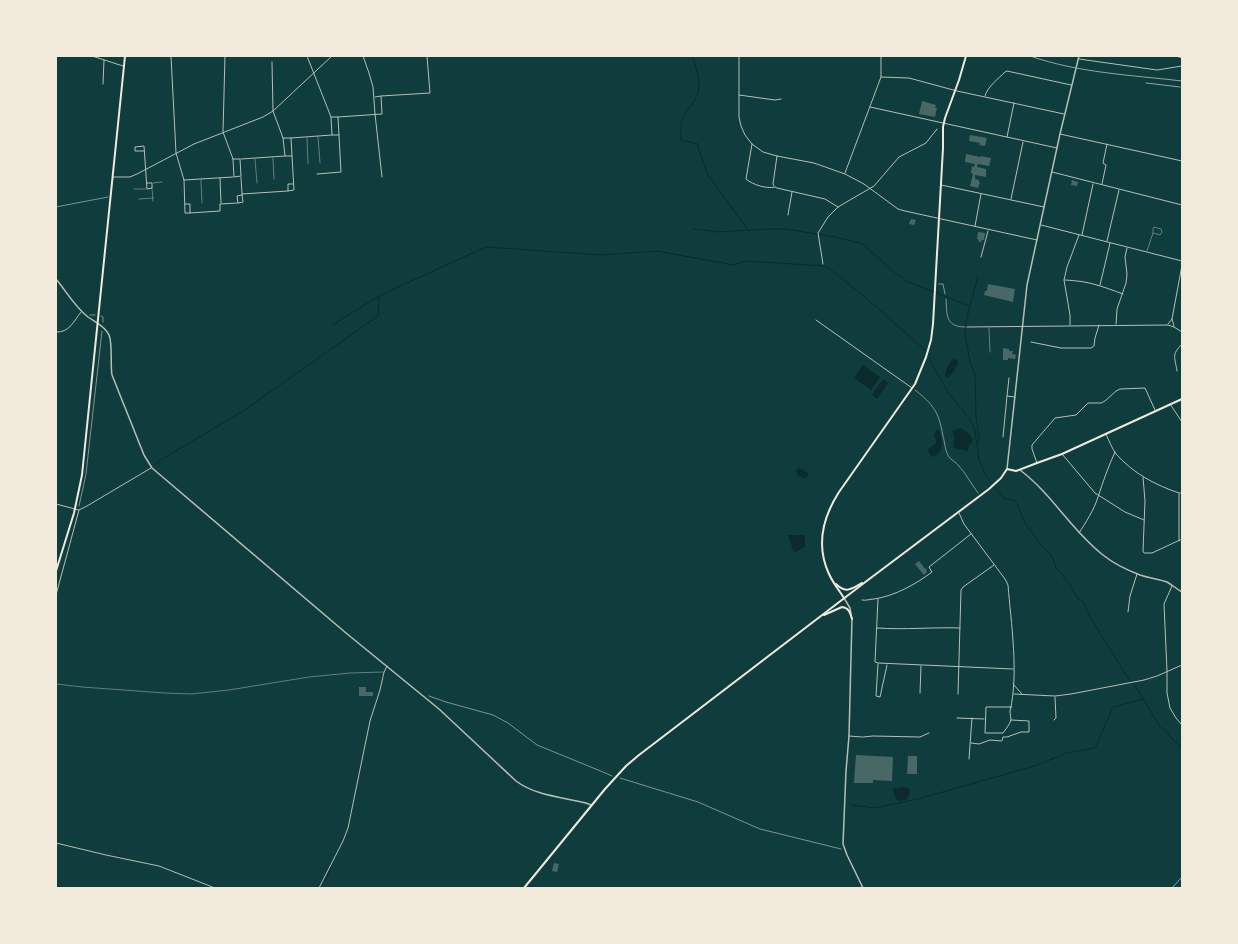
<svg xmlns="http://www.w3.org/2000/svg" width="1238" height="944" viewBox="0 0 1238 944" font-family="'Sofia Sans Condensed',sans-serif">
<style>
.water{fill:#0a2a2b}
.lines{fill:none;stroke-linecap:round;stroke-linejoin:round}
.stream{stroke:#0a2a2b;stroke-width:1}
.building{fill:#486865}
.path{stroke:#f1e9da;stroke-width:0.5}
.service{stroke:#b8beb3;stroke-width:0.5}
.minor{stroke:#b8beb3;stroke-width:1}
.tertiary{stroke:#b8beb3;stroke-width:1.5}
.secondary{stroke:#f1e9da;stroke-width:2}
.rail{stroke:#97a49c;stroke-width:1}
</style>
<rect width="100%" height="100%" fill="#0f3d3e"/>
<g class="water">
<path d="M953,359L957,360L958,364L952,374L947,378L945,376C945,371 949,362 953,359Z"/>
<polygon points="863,365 880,377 871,390 854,378"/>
<polygon points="883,379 888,383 877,399 872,395"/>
<path d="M961,428C967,432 973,435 972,443L969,445L968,451L957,449L954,448L953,442L955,438L952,431Z"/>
<path d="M936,429L940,432C942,442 945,452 933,457L929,454L928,449L936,443V440L934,436Z"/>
<polygon points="799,468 808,473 808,477 803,478 797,475 796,470"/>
<polygon points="788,535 804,535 805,536 805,547 794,553"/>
<polygon points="904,787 910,789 909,797 907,797 907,800 899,801 896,799 892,789"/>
</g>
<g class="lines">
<g class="stream">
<path d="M692,56C696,65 701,84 698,93C695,102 688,108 684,115C680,122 681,132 681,140L698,144V148L708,175L748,230"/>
<polyline points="694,229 718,232 769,229 786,229 835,237 863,244 893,271 906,281 970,306 966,321 965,333 970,362 975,374 976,416 979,439 978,444"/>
<polyline points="970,306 978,276 978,275"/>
<polyline points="334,324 366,304 385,293 486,247 602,255 657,251 734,265 744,261 826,266 865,297 925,350"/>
<polyline points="930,358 932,364 948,392 971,421 975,431 979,460 985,474 990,482"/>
<polyline points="155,465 159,461 243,411 378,316 379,297"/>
<polyline points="996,489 1004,498 1015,501 1017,504 1021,514 1025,523 1044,549 1049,552 1055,563 1055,565 1056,568 1060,571 1065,579 1070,584 1072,589 1078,599 1083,601 1090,617 1128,678 1138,690 1160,727 1168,733 1171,738 1182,748"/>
<polyline points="852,805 875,808 918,799 1038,765 1066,753 1095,748 1113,707 1143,699"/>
<polyline points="325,881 331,868"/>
<polyline points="321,888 322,886"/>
</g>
</g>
<g class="building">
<polygon points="922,101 936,105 935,108 937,108 935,117 919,114"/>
<polygon points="970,135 987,138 985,146 979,145 980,143 969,141"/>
<polygon points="966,154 980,157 981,156 991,158 989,166 978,164 977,167 986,169 986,177 975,175 975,179 979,180 979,182 980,182 978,188 970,186 973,174 971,173 972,166 974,167 975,164 965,162"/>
<polygon points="1072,180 1078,182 1077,186 1071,185"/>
<polygon points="911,219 916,220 914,225 909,224"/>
<polygon points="978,232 985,233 984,240 982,240 981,242 979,242 978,239 977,239"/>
<polygon points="988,284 1015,289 1013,302 984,295 985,291 987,291"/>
<polygon points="1003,348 1009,349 1009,351 1013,351 1012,354 1016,355 1015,359 1008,358 1008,360 1003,360"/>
<polygon points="919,561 925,569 925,568 927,570 926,571 927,572 924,575 915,564"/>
<polygon points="359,687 366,687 366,692 373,692 373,696 359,696"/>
<polygon points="856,755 893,757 892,781 873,780 873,783 854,783"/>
<polygon points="908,756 917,756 917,774 907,774"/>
<polygon points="554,863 559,864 557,872 552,871"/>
</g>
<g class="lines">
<g class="path">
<polyline points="56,207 108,197"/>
<polyline points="939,284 943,284 945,294"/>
<path d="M946,299C947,314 945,327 965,327"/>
<polyline points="90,315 95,315"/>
<polyline points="101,316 103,317 103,322"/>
<path d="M915,390C933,404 939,412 943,436C945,443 945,451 949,457C951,460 956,462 958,465C966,473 971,484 978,493"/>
<polyline points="79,506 86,474 102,331"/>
<polyline points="429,696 446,702 493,715 508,723 537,745 603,772 612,776"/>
<polyline points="620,778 698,802 760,829 841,849"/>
</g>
<g class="service">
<polyline points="318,137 320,163"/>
<polyline points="307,138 308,164"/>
<polyline points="273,158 274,179"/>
<polyline points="255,159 257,183"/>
<polyline points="201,180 202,203"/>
<polyline points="153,183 162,182"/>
<polyline points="152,188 153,201"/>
<polyline points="134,189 146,189"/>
<polyline points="139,199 153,198"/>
<polyline points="1147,251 1153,233 1160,235 1162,232 1161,229 1154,227 1153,228 1153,233"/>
<polyline points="989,328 990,352"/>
<polyline points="56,684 82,687 165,693 191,694 229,690 309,677 350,673 383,672"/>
</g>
<g class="minor">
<polyline points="92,56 123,66"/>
<polyline points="171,56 176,153 184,180 185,213 190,213 190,204 185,204"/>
<polyline points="225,56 223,132 233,159 234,177 241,176 240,159 233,159"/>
<polyline points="307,56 331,117 332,135 339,135 338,117 331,117"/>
<polyline points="363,56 369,73 373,87 375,114 382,177"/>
<polyline points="739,56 739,117 741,126 745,135 752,144 763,152 777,156 814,163 845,174 864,184 898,209 905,211 1037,240"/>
<polyline points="1176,56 1182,58"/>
<polyline points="1079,59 1157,70 1182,66"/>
<polyline points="272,62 273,111 283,138 285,156 292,156 291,138 283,138"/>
<polyline points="881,77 909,78 957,91 1064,114"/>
<polyline points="103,84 104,60"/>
<polyline points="739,95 775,100 781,99"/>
<polyline points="381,96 430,93 427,56"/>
<path d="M985,96C988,86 998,79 1005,72L1007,71L1071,85"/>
<polyline points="870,107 1057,148"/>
<polyline points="338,117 382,114 381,96 375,97"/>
<polyline points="1060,134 1182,161"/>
<polyline points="1007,137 1014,103"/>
<polyline points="291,138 332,135"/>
<path d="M752,144L746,179C753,185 767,189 775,187L777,188L825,199L838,207"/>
<polyline points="144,151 135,151 135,147 144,146 147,189 152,188 152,183 147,183"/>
<polyline points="292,156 294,190 288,191 288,184 293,184"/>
<polyline points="241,159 285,156"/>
<polyline points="1052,172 1182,205"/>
<polyline points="845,173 881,77 881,56"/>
<polyline points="317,174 341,172 339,135"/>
<polyline points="113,177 130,177 137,174 194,144 263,117 273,111 332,56"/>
<polyline points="241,177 242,194 243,202 238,203 237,196 242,195"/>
<polyline points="220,178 221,203"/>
<polyline points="184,180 233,177"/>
<polyline points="1102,184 1106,165 1103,163 1107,144"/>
<polyline points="941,185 1044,207"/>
<polyline points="774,186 773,184 777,156"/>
<polyline points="242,194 288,191"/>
<polyline points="1011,199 1023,142"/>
<polyline points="190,213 220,211 220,204 238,203"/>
<polyline points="788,215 792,192"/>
<polyline points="1041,225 1182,261"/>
<polyline points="975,226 981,194"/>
<polyline points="1082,235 1093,184"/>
<polyline points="1107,241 1119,190"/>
<polyline points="981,257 988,231"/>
<polyline points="823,264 818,233 828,217 838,207 874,186 899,157 926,143 937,129"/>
<path d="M1065,280C1089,281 1101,286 1123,294"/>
<polyline points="1100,285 1110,243"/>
<polyline points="1172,319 1174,326"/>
<polyline points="816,320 912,388"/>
<polyline points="1116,324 1117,309 1126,283 1127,274 1125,257 1127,248"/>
<polyline points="1168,324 1172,319 1182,265"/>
<polyline points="1070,325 1070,315 1064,280 1067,267 1079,235"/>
<polyline points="967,327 1168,325 1174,327 1182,332"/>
<path d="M56,332C69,333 74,321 81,312"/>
<polyline points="1031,342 1061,348 1091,348 1094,346 1095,338 1099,325"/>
<path d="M1177,371C1175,357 1171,355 1182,344"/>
<polyline points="1009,378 1007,396 1015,397"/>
<polyline points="1170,404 1182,422"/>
<path d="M1106,434C1109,441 1112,448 1116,454C1133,473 1155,485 1179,493H1182"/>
<polyline points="1003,437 1007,396"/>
<polyline points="1062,454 1095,493 1125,512 1144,520"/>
<polyline points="1037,463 1032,449 1032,445 1055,418 1076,415 1088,403 1101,403 1105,401 1116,391 1120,389 1145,388 1155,410"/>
<polyline points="1143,477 1145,501 1143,551 1144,553 1152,553 1182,539"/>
<polyline points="56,504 79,510 87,506 151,468"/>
<path d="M959,513L964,524L1005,579L1008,585C1011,623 1019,674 1010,711C1010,714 1011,718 1011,720C1010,724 1005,730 1003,733H985L986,707H1012"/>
<path d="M1079,533C1086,522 1094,510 1098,497C1103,482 1108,467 1115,452"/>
<polyline points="1179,541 1179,494"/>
<polyline points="1172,586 1164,604 1167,671 1167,693 1170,708 1176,718 1182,725"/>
<polyline points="56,595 79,510"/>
<polyline points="878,599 875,662 878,663 1013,669"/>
<path d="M862,600C866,601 870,599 874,599C895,596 916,584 932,572L929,567L971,534"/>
<polyline points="1128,612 1130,596 1137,574"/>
<path d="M877,628C905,630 933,627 960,628"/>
<polyline points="878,664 876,696 880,697 887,665"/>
<polyline points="1013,684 1022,694"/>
<polyline points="920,693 921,666"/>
<polyline points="958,694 961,590 963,587 994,565"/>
<polyline points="1014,694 1055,696 1071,694 1144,680 1157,676 1182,665"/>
<polyline points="957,718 984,719"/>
<polyline points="1054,720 1056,718 1055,697"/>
<polyline points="849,736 862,737"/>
<polyline points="863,737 873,736 920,737 929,733"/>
<polyline points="971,743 979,744 990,740 1002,741 1003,737 1007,737 1021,732 1029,732 1029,721 1011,720"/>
<polyline points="969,759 972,718"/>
<polyline points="56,843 106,855 159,866 215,888"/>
<polyline points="319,888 343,841 348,828 370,721 380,690 384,672 387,666"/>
</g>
<g class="tertiary">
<path d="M56,279C66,291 75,307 88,317C95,322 105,326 109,335C113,345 110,364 112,375L144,455L152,468L346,633L439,709L516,781C536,796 562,797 586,803L591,805"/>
<polyline points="1007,469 1027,285 1060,134 1079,56"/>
<path d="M1020,470C1052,494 1071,530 1103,555C1114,564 1127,570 1140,575C1149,578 1158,579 1167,582C1172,585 1177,589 1182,592"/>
<polyline points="844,598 850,608 851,614"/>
<polyline points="852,618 849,736 846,771 843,844 847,855 863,888"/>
</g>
<g class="secondary">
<polyline points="56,571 74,513 82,475 125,56"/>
<path d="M836,584C846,594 851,589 862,583"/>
<path d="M844,598C839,590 833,583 829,574C816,546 823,517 839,492L915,384L926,357L931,340L933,324L943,148V127L945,118L959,80L966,56"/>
<path d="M824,615L842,607C849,608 850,612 852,619"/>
<polyline points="524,888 605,789 626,766 639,755 868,580 989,489 1001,478 1007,469 1016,471 1037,463 1062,454 1182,399"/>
</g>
<g class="rail">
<path d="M1030,56C1079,73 1131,75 1182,81"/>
<polyline points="1146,83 1180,87"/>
<polyline points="1172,888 1182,877"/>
</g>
</g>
<rect width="1238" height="944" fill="none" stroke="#f1e9da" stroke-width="114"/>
</svg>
